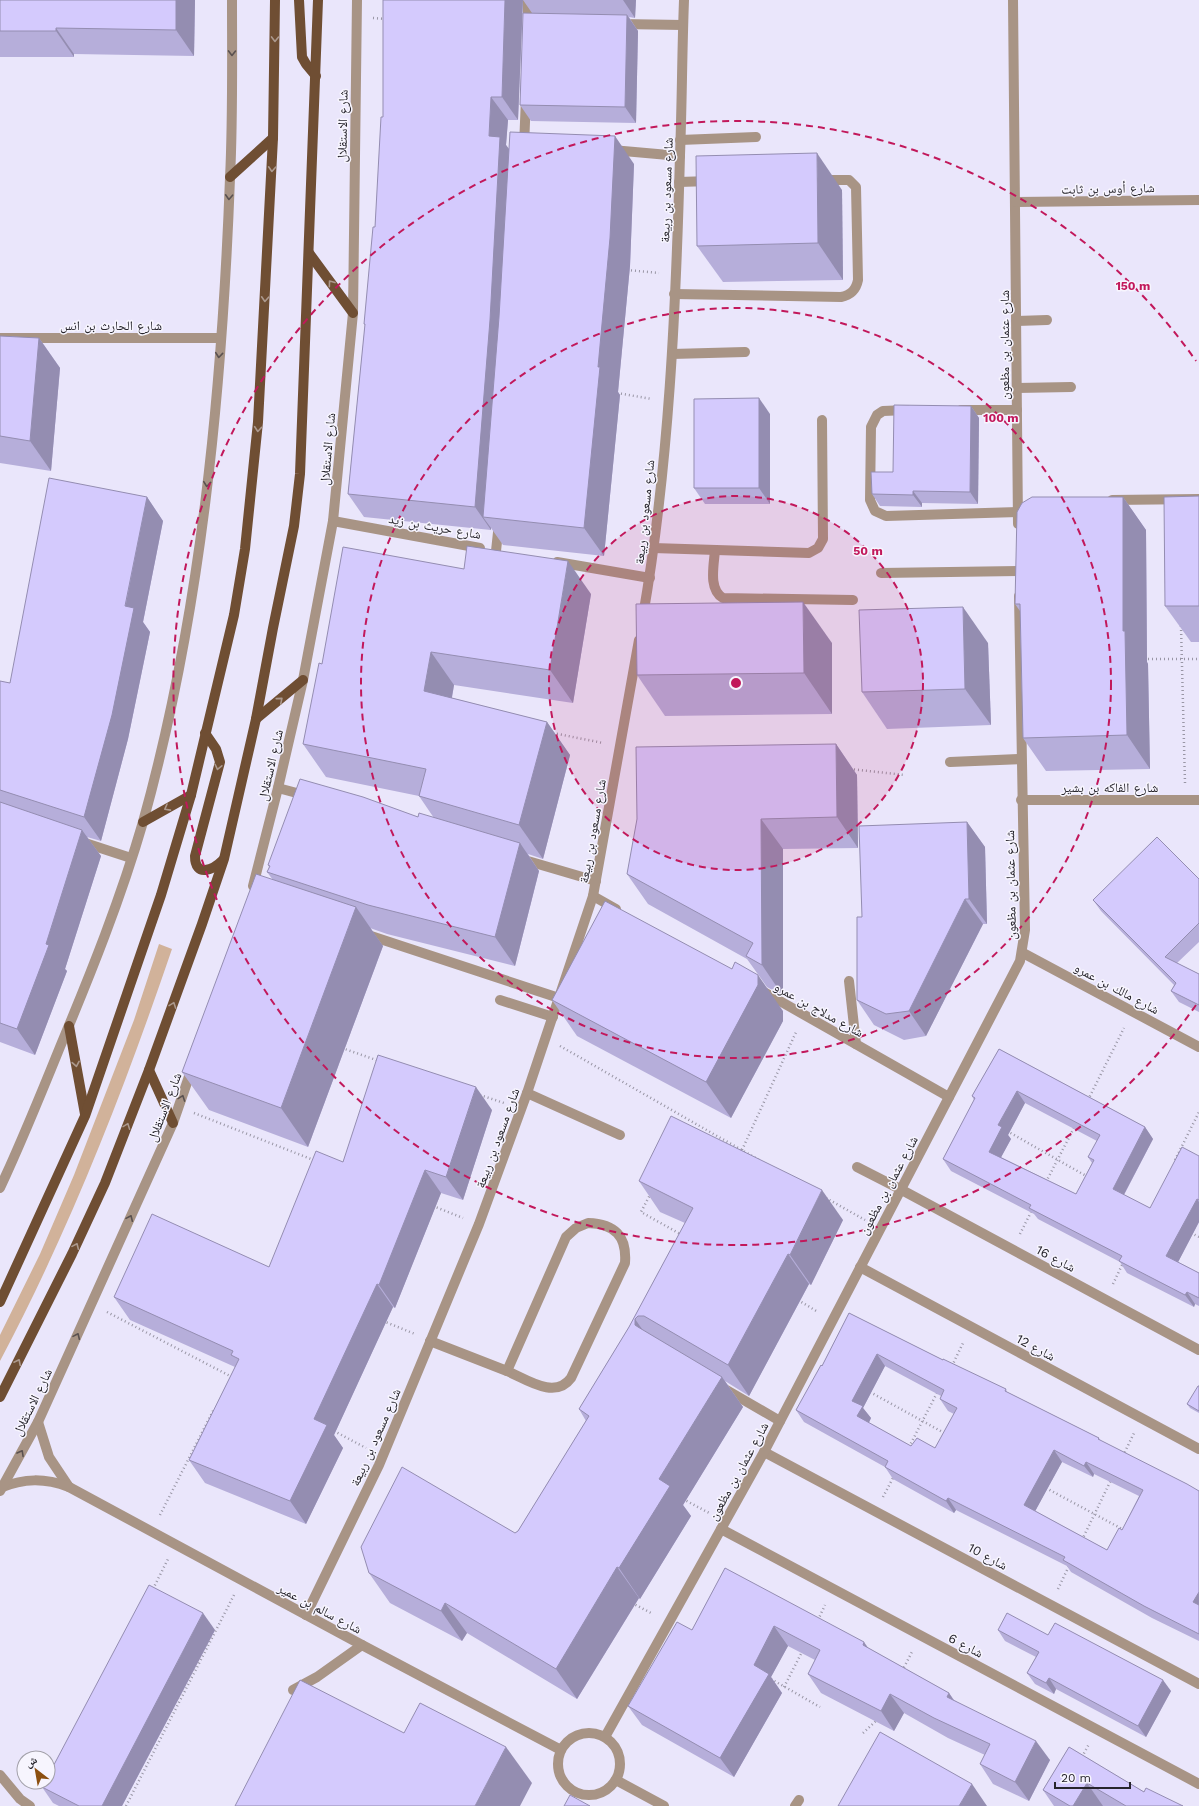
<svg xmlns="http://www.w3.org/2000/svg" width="1199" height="1806" viewBox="0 0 1199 1806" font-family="'Work Sans','Noto Naskh Arabic',sans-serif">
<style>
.green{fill:#d1b29a}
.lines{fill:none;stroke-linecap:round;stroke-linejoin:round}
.path{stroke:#9996a5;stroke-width:2.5;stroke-dasharray:1 3;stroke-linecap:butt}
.lane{stroke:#a89485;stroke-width:10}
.street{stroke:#a89485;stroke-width:10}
.primary{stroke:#6f4e33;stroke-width:10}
.wall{fill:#b6aeda;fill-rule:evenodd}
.shaded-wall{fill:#948db1}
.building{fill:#d4cafd;stroke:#948db1;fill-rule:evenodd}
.oneway{stroke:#ac998e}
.oneway2{stroke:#5a5150}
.ring{fill:none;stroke:#c2185b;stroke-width:2;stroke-dasharray:7 5}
.labels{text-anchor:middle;stroke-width:3;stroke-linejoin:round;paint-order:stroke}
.street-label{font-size:13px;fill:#26242c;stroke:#f7f5fe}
.centre{fill:#c2185b;stroke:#f7f5fe;stroke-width:2}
.ring-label{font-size:12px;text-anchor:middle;font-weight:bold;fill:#c2185b;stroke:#f7f5fe;stroke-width:3;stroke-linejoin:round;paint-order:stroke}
</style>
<rect width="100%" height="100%" fill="#eae6fb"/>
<path class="green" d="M159,944L172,949C124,1090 70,1229 0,1361V1335L40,1254L74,1175L134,1020Z"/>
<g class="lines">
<g class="path">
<polyline points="373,18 386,19"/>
<polyline points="627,270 659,273"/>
<polyline points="617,393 652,399"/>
<polyline points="1181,626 1185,783"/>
<polyline points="1144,659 1199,659"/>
<polyline points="553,733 603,743"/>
<polyline points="850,769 905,775"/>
<polyline points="560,1046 759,1160"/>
<polyline points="342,1048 379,1061"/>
<polyline points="480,1095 504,1103"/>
<polyline points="1088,1100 1124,1028"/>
<polyline points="194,1113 316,1161"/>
<polyline points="1007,1131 1088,1177"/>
<polyline points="742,1150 797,1030"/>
<polyline points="1175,1160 1199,1112"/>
<polyline points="1046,1182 1075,1126"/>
<polyline points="651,1193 641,1212 682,1235"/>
<polyline points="826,1198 865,1220"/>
<polyline points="433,1206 463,1218"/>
<polyline points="1191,1233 1199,1237"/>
<polyline points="1020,1234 1032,1210"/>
<polyline points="1113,1284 1123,1263"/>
<polyline points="798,1300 818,1312"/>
<polyline points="107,1312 232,1377"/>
<polyline points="383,1321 415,1334"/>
<polyline points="952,1366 963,1343"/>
<polyline points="870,1392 946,1434"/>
<polyline points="334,1431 366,1448"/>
<polyline points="909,1447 938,1391"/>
<polyline points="1123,1456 1134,1433"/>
<polyline points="1046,1488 1124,1530"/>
<polyline points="883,1497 894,1476"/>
<polyline points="683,1499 711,1514"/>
<polyline points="160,1515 214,1409"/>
<polyline points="1082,1540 1111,1480"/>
<polyline points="153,1589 168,1559"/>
<polyline points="1058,1589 1069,1566"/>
<polyline points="632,1603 653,1614"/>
<polyline points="818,1620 825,1605"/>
<polyline points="902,1671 913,1650"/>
<polyline points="771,1679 820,1707"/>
<polyline points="784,1687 803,1650"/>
<polyline points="863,1733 877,1720"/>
<polyline points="1082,1757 1089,1744"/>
<polyline points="126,1806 234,1595"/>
</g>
<g class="lane">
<polyline points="621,24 683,25"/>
<polyline points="528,26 528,0"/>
<polyline points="680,140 756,137"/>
<polyline points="524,146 526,98"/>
<polyline points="612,150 680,156"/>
<polyline points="679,182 710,181"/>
<path d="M674,294L841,297C851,295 856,290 858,280L856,187L849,180H822"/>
<polyline points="1017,321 1047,320"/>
<polyline points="672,354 745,352"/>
<polyline points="1017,388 1071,387"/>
<polyline points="907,410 883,411 877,415 871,427 870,500 875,511 886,516 1018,512"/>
<polyline points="961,410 1017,410"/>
<polyline points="653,548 809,553 818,548 823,539 822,420"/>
<path d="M715,550C714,565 708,589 723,598L853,600"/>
<polyline points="496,551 499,523"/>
<polyline points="881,573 1019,571"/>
<polyline points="950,762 1021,759"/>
<polyline points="278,788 308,796"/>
<polyline points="82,842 131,858"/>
<polyline points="521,859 596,881"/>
<polyline points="365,934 559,998"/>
<polyline points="849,981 856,1044"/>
<polyline points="500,1000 553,1017"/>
<polyline points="527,1093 620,1135"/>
<polyline points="857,1167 900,1189"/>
<path d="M588,1223C615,1224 627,1236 625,1263L571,1378C555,1400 526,1379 507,1371L566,1237L576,1228Z"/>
<polyline points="430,1341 507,1371"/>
<polyline points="723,1388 780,1421"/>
<polyline points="293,1690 317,1677 362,1645"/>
<polyline points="795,1806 799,1800"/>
</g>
<g class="street">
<polyline points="1013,0 1018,524"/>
<polyline points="1016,202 1199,200"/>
<polyline points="0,338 221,338"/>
<polyline points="1112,500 1199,499"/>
<polyline points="333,521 480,548"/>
<polyline points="557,562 650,578"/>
<path d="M643,616C669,466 676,307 680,155C682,103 682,52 684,0"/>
<polyline points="1021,800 1199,800"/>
<polyline points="253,886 278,788 303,680 333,521 353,313 357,0"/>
<polyline points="593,896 616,909"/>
<polyline points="1023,953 1199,1047"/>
<polyline points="764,992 949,1097"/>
<path d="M0,1188C22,1141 41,1094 60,1047C91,973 121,898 143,822C201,614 222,393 230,178C233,119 232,59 232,0"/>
<polyline points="900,1189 1199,1350"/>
<polyline points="860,1267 1199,1449"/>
<polyline points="38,1422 49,1457 69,1487"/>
<polyline points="764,1452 1199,1684"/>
<path d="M0,1488C24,1478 45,1478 69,1487L362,1645L561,1750"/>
<polyline points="0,1491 38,1422 173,1123 192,1068"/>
<polyline points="721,1529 1199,1784"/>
<polyline points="306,1615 379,1465 479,1224 527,1093 593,896 639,640"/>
<circle cx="589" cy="1764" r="31"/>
<polyline points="605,1737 764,1452 1020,961 1025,930 1019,596"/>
<polyline points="0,1775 20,1799 30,1806"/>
<polyline points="616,1780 664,1806"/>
</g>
<g class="primary">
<polyline points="299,0 302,57 306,64 316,76"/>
<polyline points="230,177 273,138"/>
<polyline points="309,253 353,313"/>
<polyline points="256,719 303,680"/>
<path d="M205,733L216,749L220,762L195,856C195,878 213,870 223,860"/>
<polyline points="143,822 191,795"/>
<polyline points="69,1026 85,1114"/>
<polyline points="149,1070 173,1123"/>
<polyline points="0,1302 85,1116 161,895 191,795 234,615 245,549 258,422 273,138 275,0"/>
<polyline points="0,1397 72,1254 105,1183 149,1070 202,924 224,859 256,719 273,628 294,526 300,474 318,0"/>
</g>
</g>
<g class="wall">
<polygon points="0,0 195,0 194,56 74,54 74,57 0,57"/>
<polygon points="383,0 523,0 518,120 508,120 506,145 509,149 634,164 630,266 618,392 620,395 604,556 503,545 491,528 491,530 364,517 348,494 365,325 364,324 375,227 383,117"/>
<polygon points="523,0 636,0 635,18 629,17 638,31 636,123 531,121 520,105 532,13"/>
<polygon points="842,190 843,280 723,282 697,246"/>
<polygon points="0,336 39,338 60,368 51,471 0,463"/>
<polygon points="971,406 979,418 978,504 922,503 922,507 880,506 872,494 893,472"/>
<polygon points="770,414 770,504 705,504 694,488"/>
<polygon points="1199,496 1199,642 1191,642 1165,606"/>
<polygon points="147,497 163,521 143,622 150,632 128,739 101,841 87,837 101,856 65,969 67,971 35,1055 0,1042 0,681 10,683"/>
<polygon points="1123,497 1146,530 1147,662 1148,664 1150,769 1046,771 1023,738 1020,611 1015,604"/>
<polygon points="591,594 573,703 454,685 452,698 547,722 570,755 543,859 528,854 539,871 515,966 387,934 370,928 383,946 308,1147 209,1110 182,1072 273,880 267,872 269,867 268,865 418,817 434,818 419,796 326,777 303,744 322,664"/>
<polygon points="832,643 832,714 665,716 637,675"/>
<polygon points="988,643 991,725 887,729 862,692"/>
<polygon points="836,744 857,775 858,848 783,849 783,996 767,987 747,959 648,904 627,874"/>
<polygon points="967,822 985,847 987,924 983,924 926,1036 904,1040 874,1025 857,1000 862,917"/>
<polygon points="1199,879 1199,942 1177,963 1199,974 1199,1012 1179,1002 1171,991 1174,985 1101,911 1093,900"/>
<polygon points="552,1000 783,1011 783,1021 731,1118 577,1036"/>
<path d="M999,1049L1145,1127L1153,1139L1124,1195L1150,1208L1199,1156V1222L1178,1262L1199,1273V1306L1195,1304L1194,1307L1127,1273L1120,1262L1038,1219L1034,1214L951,1171L943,1159L974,1100L972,1096ZM1025,1103L1097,1141L1088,1157L1092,1163L1076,1194L1001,1157L1011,1139L1008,1135Z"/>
<polygon points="492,1110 463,1200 441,1193 395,1308 393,1307 334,1435 343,1448 306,1524 205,1483 189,1460 235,1367 130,1320 114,1297 269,1267 343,1162"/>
<polygon points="639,1181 843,1220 811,1285 809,1284 749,1396 725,1381 743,1407 683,1505 691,1516 640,1599 639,1598 577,1699 467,1633 462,1641 390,1603 369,1573 515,1533 518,1531 586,1421 579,1409 629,1327 685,1223 660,1212"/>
<path d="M849,1313L943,1360L1006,1389L1007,1392L1099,1438L1101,1441L1199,1491V1641L1152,1618L1071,1572L1067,1566L956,1510L954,1513L893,1479L885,1467L804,1422L796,1410L822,1366ZM885,1366L941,1396L940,1399L948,1411L954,1414L935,1448L911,1446L869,1423L871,1418L863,1408ZM1062,1462L1093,1477L1094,1474L1139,1496L1122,1530L1107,1550L1035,1511Z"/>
<polygon points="1199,1386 1199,1413 1190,1408 1187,1404"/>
<polygon points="725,1568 949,1693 954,1700 1050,1760 1029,1801 993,1784 980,1764 985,1755 948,1738 904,1713 894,1731 821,1693 808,1674 815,1660 788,1646 771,1677 782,1693 734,1777 642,1725 628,1706 692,1630"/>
<polygon points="215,1630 122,1806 59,1806 53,1803 42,1787"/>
<polygon points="998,1630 1048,1635 1171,1691 1146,1737 1056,1689 1054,1694 1035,1684 1027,1673 1036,1657 1005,1641"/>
<polygon points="1069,1747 1144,1792 1183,1806 1054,1806 1043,1790"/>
</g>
<g class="shaded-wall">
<polygon points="176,0 195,0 194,56 176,30"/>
<polygon points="505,0 523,0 518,120 502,97"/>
<polygon points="623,0 636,0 635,18"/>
<polygon points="627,15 638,31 636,123 625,107"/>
<polygon points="56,28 74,54 74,57 56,31"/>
<polygon points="491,97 508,120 506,145 517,160 483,517 491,528 491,530 475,507 489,136"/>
<polygon points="615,136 634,164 630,266 618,392 620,395 604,556 584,528 598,367"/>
<polygon points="817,153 842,190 843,280 818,243"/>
<polygon points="39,338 60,368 51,471 30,441"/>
<polygon points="759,398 770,414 770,504 759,488"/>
<polygon points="971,406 979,418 978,504 970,492"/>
<polygon points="913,491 922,503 922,507 913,495"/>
<polygon points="147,497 163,521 143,622 150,632 128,739 101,841 84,817"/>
<polygon points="1123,497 1146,530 1147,662 1148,664 1150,769 1127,735 1123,631"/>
<polygon points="568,561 591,594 573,703 550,670"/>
<polygon points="803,602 832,643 832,714 804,673"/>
<polygon points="963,607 988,643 991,725 965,689"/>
<polygon points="431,652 454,685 447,724 424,691"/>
<polygon points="547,722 570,755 543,859 519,825"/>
<polygon points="836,744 857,775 858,848 837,817"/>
<polygon points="761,819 783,849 783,996 762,965"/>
<polygon points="967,822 985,847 987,924 969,899"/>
<polygon points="82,830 101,856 65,969 67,971 35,1055 17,1029 46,944"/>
<polygon points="520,843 539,871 515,966 495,937"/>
<polygon points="965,899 983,924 926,1036 909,1011"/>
<polygon points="356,907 383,946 308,1147 281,1108"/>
<polygon points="758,975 783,1011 783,1021 731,1118 706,1082"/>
<polygon points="476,1087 492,1110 463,1200 446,1177"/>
<polygon points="1017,1091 1025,1103 1008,1135 1011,1139 998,1163 989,1152 998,1125"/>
<polygon points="1145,1127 1153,1139 1121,1200 1113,1189"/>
<polygon points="425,1170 441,1193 395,1308 379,1285"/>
<polygon points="822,1190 843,1220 811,1285 790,1255"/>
<polygon points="1197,1199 1199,1202 1199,1222 1175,1268 1166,1256"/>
<polygon points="788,1254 809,1284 749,1396 728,1365"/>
<polygon points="377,1284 393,1307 334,1435 343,1448 306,1524 290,1501 314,1419"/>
<polygon points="1187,1292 1195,1304 1194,1307 1185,1295"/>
<polygon points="635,1319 656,1349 635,1325"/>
<polygon points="877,1354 885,1366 863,1408 871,1418 866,1428 857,1416 852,1401"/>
<polygon points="722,1377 743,1407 683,1505 691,1516 640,1599 619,1568 659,1479"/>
<polygon points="1054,1450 1062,1462 1032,1517 1024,1505"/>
<polygon points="1086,1462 1094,1474 1093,1477 1084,1466"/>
<polygon points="948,1498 956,1510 954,1513 946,1501"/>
<polygon points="617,1567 639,1598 577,1699 556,1669"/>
<polygon points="1199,1592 1199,1610 1193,1602"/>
<polygon points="445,1603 467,1633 462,1641 441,1611"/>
<polygon points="203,1613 215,1630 122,1806 102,1806"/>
<polygon points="774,1626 788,1646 771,1677 782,1693 734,1777 720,1758 754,1665"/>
<polygon points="864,1642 878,1662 863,1645"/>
<polygon points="1049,1678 1056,1689 1054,1694 1046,1683"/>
<polygon points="1163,1680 1171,1691 1146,1737 1138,1726"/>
<polygon points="949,1693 962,1713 947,1697"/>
<polygon points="890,1694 904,1713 894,1731 881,1711"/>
<polygon points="1036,1741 1050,1760 1029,1801 1015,1782"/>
<polygon points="506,1747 532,1783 520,1806 475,1806"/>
<polygon points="1087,1783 1103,1806 1073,1806"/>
<polygon points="972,1784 987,1806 959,1806"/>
</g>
<g class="building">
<polygon points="0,0 176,0 176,30 56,28 56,31 0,31"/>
<polygon points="383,0 505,0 502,97 491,97 489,136 500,137 490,320 475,507 348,494 365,324 364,324 373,227 375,227 381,117 383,117"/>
<polygon points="523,13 627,15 625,107 520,105"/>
<polygon points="510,132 615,136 610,238 598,367 600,367 584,528 483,517 499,317"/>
<polygon points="817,153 818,243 697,246 696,156"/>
<polygon points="0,336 39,338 30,441 0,436"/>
<polygon points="759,398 759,488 694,488 694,399"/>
<polygon points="894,405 971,406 970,492 913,491 913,495 872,494 871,472 893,472"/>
<polygon points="49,478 147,497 125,606 134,608 112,715 84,817 0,790 0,681 10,683"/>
<polygon points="1199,496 1199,606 1165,606 1164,497"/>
<polygon points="1032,497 1123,497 1123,631 1125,631 1127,735 1023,738 1020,604 1015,604 1017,512 1022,503"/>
<polygon points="467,546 568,561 550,670 431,652 424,691 547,722 519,825 419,796 426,769 303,744 319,663 322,664 343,547 464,569"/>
<polygon points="803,602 804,673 637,675 636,604"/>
<polygon points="963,607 965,689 862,692 859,610"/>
<polygon points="836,744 837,817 761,819 762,965 746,956 753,943 627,874 637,819 636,747"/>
<polygon points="300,779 363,797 418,817 419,813 520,843 495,937 368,905 267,872 270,866 268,865"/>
<polygon points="0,802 82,830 46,944 49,945 17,1029 0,1023"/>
<polygon points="967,822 969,899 965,899 909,1011 886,1014 857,1000 857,917 862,917 859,826"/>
<polygon points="1157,837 1199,879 1199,923 1165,957 1199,974 1199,1005 1171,991 1176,983 1093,900"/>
<polygon points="256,874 356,907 281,1108 182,1072"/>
<polygon points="605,901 732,969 735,962 758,975 758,985 706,1082 552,1000"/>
<path d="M999,1049L1145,1127L1113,1189L1150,1208L1182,1147L1199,1156V1200L1197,1199L1166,1256L1199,1273V1298L1187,1292L1185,1295L1119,1261L1122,1256L1029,1208L1031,1205L943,1159L975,1098L972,1096ZM1017,1091L1100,1135L1088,1157L1094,1160L1076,1194L989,1152L1002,1127L998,1125Z"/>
<polygon points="378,1055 476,1087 446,1177 425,1170 379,1285 377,1284 314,1419 327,1425 290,1501 189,1460 239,1359 231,1355 233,1351 114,1297 152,1214 269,1267 316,1151 343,1162"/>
<polygon points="671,1116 822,1190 790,1255 788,1254 728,1365 644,1316 638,1316 635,1319 635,1325 638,1327 722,1377 659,1479 670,1486 619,1568 617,1567 556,1669 445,1603 441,1611 369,1573 361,1547 402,1467 515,1533 518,1531 589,1416 579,1409 629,1327 693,1208 639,1181"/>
<path d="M849,1313L943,1360V1359L1006,1389L1005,1391L1099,1438L1098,1439L1187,1484L1199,1491V1592L1193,1602L1199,1605V1634L1144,1606L1063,1560L1065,1557L948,1498L946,1501L885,1467L888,1461L796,1410L821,1365L822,1366ZM877,1354L944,1390L940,1399L957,1408L935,1448L917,1438L911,1446L857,1416L863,1406L852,1401ZM1054,1450L1084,1466L1086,1462L1143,1490L1122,1530L1119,1528L1107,1550L1024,1505Z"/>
<polygon points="1198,1386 1199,1386 1199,1411 1187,1404"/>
<polygon points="725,1568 864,1642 863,1645 949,1693 947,1697 1036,1741 1015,1782 980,1764 990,1744 934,1718 890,1694 881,1711 808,1674 820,1650 774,1626 754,1665 769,1674 720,1758 628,1706 677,1622 692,1630"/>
<polygon points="149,1585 203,1613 102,1806 79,1806 42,1787 45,1782 48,1782 48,1776"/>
<polygon points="1007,1613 1048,1635 1055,1623 1163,1680 1138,1726 1049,1678 1046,1683 1027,1673 1039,1652 998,1630"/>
<polygon points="300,1680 404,1733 420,1703 506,1747 475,1806 235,1806"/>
<polygon points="880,1732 972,1784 959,1806 838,1806"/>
<polygon points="1069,1747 1144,1792 1146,1788 1183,1806 1126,1806 1087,1783 1073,1806 1070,1806 1043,1790"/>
<polygon points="570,1795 590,1806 564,1806"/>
</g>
<defs><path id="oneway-chevron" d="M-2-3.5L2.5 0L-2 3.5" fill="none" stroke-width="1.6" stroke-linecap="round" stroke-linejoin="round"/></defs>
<g class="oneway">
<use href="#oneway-chevron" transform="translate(275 39) rotate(91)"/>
<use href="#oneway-chevron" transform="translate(272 169) rotate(93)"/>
<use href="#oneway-chevron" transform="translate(331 283) rotate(-126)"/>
<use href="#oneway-chevron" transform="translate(265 299) rotate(93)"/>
<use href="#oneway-chevron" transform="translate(258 429) rotate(95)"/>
<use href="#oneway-chevron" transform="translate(280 700) rotate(-40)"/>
<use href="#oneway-chevron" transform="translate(218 767) rotate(103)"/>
<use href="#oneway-chevron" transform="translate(167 808) rotate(151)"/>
<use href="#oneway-chevron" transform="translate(173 1005) rotate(-70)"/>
<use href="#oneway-chevron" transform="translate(76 1064) rotate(80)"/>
<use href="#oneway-chevron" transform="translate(127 1126) rotate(-69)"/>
<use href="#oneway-chevron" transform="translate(76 1246) rotate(-66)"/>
<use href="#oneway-chevron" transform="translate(18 1362) rotate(-63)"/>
</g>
<g class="oneway2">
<use href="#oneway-chevron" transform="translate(232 53) rotate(91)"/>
<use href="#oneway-chevron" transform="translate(229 197) rotate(93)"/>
<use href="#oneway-chevron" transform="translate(219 355) rotate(96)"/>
<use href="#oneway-chevron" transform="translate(207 484) rotate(96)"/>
<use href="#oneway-chevron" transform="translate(182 1098) rotate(-70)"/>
<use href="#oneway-chevron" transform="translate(130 1218) rotate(-66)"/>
<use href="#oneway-chevron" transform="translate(77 1336) rotate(-66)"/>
<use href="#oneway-chevron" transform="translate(21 1453) rotate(-61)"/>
</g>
<circle cx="736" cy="683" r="187" fill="#c2185b" fill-opacity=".12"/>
<g class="ring">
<circle cx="736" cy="683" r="187"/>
<circle cx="736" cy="683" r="375"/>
<path d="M1196 1005A562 562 0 1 1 1196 361"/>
</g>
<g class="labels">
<g class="street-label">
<text transform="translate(342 126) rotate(-89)" y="5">شارع الاستقلال</text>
<text transform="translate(1108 188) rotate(-1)" y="5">شارع أوس بن ثابت</text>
<text transform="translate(666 190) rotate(-88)" y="5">شارع مسعود بن ربيعة</text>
<text x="111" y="330">شارع الحارث بن انس</text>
<text transform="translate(1004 345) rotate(-90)" y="5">شارع عثمان بن مظعون</text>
<text transform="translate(327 449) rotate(-85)" y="5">شارع الاستقلال</text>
<text transform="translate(644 512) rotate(-84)" y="5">شارع مسعود بن ربيعة</text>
<text transform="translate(435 526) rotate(10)" y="5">شارع حريث بن زيد</text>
<text transform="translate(270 765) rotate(-77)" y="5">شارع الاستقلال</text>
<text x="1110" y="792">شارع الفاكه بن بشير</text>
<text transform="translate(592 831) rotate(-80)" y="5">شارع مسعود بن ربيعة</text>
<text transform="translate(1010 885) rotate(-91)" y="5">شارع عثمان بن مظعون</text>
<text transform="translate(1117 988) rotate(28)" y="5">شارع مالك بن عمرو</text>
<text transform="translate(819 1009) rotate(29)" y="5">شارع مدلاج بن عمرو</text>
<text transform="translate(164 1107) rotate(-69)" y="5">شارع الاستقلال</text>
<text transform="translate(497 1138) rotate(-70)" y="5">شارع مسعود بن ربيعة</text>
<text transform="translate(888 1185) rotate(-62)" y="5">شارع عثمان بن مظعون</text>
<text transform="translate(1056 1258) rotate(28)" y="5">شارع 16</text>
<text transform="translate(1036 1347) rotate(28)" y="5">شارع 12</text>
<text transform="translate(32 1402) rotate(-64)" y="5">شارع الاستقلال</text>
<text transform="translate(375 1437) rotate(-66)" y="5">شارع مسعود بن ربيعة</text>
<text transform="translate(738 1471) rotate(-61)" y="5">شارع عثمان بن مظعون</text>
<text transform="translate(988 1556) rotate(28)" y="5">شارع 10</text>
<text transform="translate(320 1608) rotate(28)" y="5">شارع سالم بن عمير</text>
<text transform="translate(966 1645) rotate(28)" y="5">شارع 6</text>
</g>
</g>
<circle cx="736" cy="683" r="6" class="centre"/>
<g class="ring-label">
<text x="1133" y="290">150 m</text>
<text x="1001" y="422">100 m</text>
<text x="868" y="555">50 m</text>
</g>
<g transform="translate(36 1770) rotate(329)"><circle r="19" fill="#f7f5fe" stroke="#a3a1aa"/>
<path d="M0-3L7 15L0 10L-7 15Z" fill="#8c4f10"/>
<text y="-6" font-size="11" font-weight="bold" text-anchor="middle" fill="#26242c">ش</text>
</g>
<path d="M1055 1782v6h75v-6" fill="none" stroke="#26242c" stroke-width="2"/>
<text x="1061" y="1782" font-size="12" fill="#26242c" stroke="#f7f5fe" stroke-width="3" paint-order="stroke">20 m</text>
</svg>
